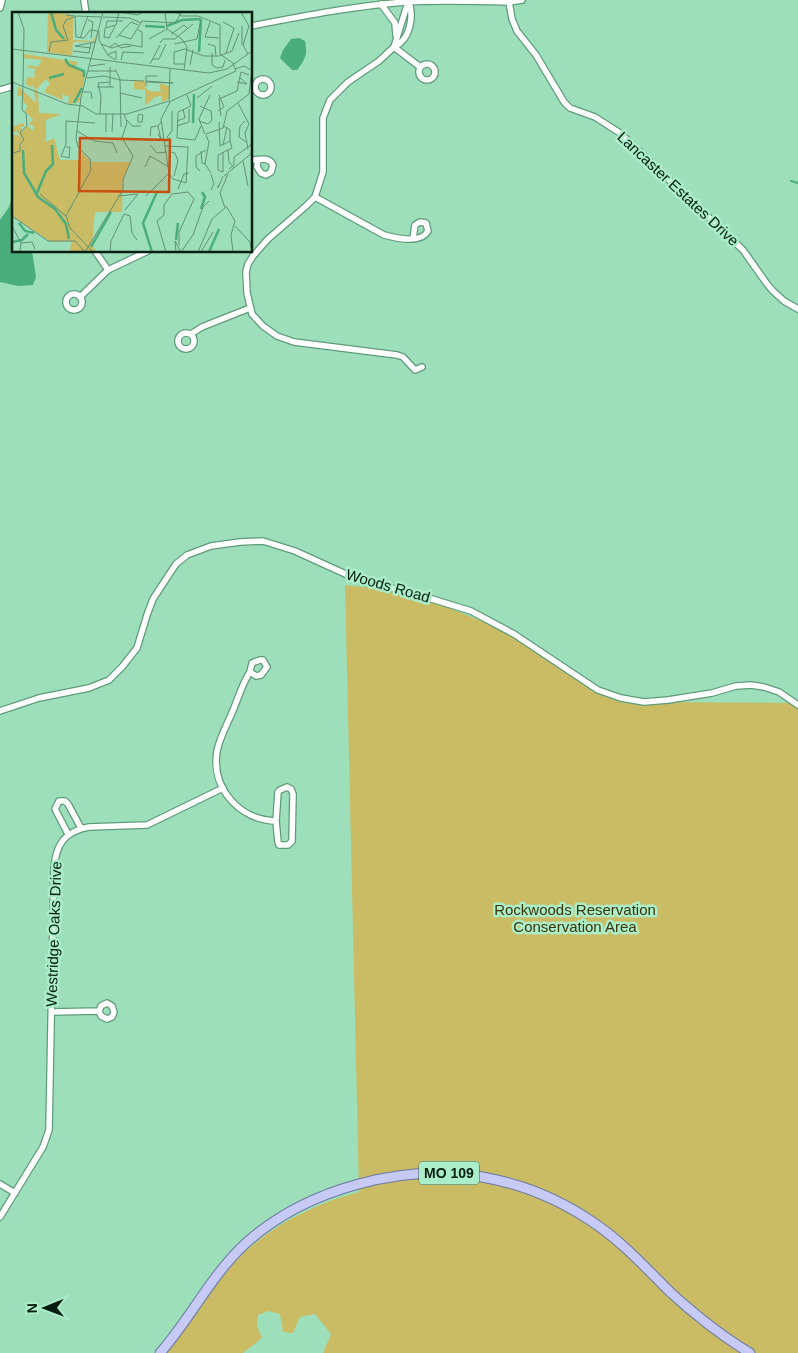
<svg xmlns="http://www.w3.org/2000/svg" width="798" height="1353" viewBox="0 0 798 1353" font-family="Arial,sans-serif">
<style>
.green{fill:#cabb65}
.water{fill:#49ad7c}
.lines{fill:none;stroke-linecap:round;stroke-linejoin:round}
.stream{stroke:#49ad7c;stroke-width:2}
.street-casing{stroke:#5d9c7a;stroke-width:8}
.primary-casing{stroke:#6977a0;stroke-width:11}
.street{stroke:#fff;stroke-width:5.5}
.primary{stroke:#c6caf4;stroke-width:9}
.labels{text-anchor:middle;stroke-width:5;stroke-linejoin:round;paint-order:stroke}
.shield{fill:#abedc8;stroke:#365c48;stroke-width:1}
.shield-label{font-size:14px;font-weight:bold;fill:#041e11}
.street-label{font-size:15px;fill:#041e11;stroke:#abedc8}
.park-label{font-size:15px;fill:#3c350a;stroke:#abedc8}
.inset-river{fill:none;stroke:#49ad7c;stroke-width:2.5}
.inset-road{fill:none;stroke:#609277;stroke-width:1}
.view{fill:#c6500d;fill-opacity:0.15;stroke:#c6500d;stroke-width:2.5}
.inset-edge{fill:none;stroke:#041e11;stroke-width:2.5}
</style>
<rect width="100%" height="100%" fill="#9edfbb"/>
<path class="green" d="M345,585L409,592L514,634L608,698L644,702L798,703V1353H323L331,1334L315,1314L300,1317L293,1333L283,1332L280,1314L268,1311L258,1315L257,1326L262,1338L243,1353H167C187,1328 204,1301 224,1275C256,1233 308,1205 359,1192Z"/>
<g class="water">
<path d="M299,38L305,41C308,54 305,60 297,70H292L280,58L283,50L291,39Z"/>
<polygon points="14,192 14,251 32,251 36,277 33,285 18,286 0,282 0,220 9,207"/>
</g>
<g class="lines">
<polyline class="stream" points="791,181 798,183"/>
<g class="street-casing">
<g id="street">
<polyline points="84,0 86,14"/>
<polyline points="408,2 394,47 379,61 348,82 330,100 323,118 323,172 315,197 306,206 268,239 253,256 248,264 246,272 247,293 252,314 263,326 277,336 294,342 397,355 403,357 415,370 422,367"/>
<path d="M409,2C414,17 410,40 394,47L420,67"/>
<polyline points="509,2 512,19 517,31 536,55 564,102 570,108 595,117 620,133 743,250 767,284 773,291 784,301 798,309"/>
<polyline points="381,4 395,23 396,35"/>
<polyline points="0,8 2,0"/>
<path d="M251,26C303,16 354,6 406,2C440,0 475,1 509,2L522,0"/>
<circle cx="427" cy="72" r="8"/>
<circle cx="263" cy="87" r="8"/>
<polyline points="0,90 14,86"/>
<path d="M251,160C260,160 269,156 273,165L271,172L266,175L261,173L257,167L258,160"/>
<path d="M315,197L384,235C395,238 421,244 428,231L426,223L420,222L415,225L413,238"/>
<polyline points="95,251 108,270"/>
<circle cx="74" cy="302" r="8"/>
<polyline points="80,297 108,270 148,251"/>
<circle cx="186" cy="341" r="8"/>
<polyline points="191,334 202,327 250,308"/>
<path d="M250,672L256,676L261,675L267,667L263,660H260L252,663L250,672C243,682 239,696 234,708C229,721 220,736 217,751C211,788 239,820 276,821L278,792L280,790L287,787L291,789L293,794L292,841L288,845H279L278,842L276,821"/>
<polyline points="0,711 39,698 89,688 109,680 122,667 137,648 147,615 153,599 176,564 187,555 211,546 240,542 263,541 295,551 363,582 409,592 471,611 514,634 598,690 621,698 644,702 668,700 712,693 736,686 751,685 764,687 779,692 798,705"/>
<polyline points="68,834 55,809 59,801 65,801 68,804 81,828"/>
<polyline points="52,1012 99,1011 101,1016 107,1019 112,1017 114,1012 112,1006 107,1003 101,1006 99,1011"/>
<polyline points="0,1184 15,1193"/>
<path d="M0,1217L43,1147L49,1130L54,868C56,844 65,831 89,827L147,825L223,788"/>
</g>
</g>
<g class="primary-casing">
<path id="primary" d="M160,1353C191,1318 211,1275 246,1243C306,1189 403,1163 482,1177C523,1184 563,1201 597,1225C623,1243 646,1268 669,1291C694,1314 720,1335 750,1353"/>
</g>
<use href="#street" class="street"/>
<use href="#primary" class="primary"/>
</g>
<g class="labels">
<rect class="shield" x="419" y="1161.5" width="60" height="23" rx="4"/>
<g class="shield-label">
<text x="449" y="1178">MO 109</text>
</g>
<g class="street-label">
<text transform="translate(678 189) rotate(43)" y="5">Lancaster Estates Drive</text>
<text transform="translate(388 586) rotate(16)" y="5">Woods Road</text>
<text transform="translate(54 934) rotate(-88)" y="5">Westridge Oaks Drive</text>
</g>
<g class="park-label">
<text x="575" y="915">Rockwoods Reservation<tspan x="575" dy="17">Conservation Area</tspan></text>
</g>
</g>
<g transform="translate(12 12)">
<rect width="240" height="240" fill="#9edfbb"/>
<path d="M36,0L61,3V28L81,29L85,20L82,30H61L60,44L35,40ZM12,42L66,50L63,55L74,60L67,90L56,92L58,80L56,85L50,82L51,88L32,80L38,71L34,67L25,77L21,76L22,72L19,75L14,72L15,65L22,66L23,57L17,56L16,53L26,55L30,48L12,46ZM122,69H133V76L138,79L149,80L147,71L157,74V87L150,90L149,84L143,85L133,94V78L122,77ZM6,74L24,91L22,77L26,79L27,101L50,102L34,108V130L42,126L48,148H69L70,143L66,137L79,150H118L111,167L110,200H83L80,232L84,240H58L59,229L39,230L0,204V122L7,124L5,119L0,121V115L11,111L13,115H6L10,116L8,121L16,114L21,119L22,114L16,112L21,108L13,99L16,94L11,90V84H5Z" fill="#cabb65"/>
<path class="inset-river" d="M39,0L44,18L52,27M133,14L153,15M155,14L170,8L189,7M187,40L189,7M53,47L57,53L72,59V65M37,66L52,62M62,91L70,76M181,111L182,82M11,138L12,161L26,185L43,197L54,212L57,227M25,181L34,159L41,152L40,133M189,197L193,185L190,180M7,211L13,219L22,221M164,228L166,211M0,230L10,228L16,222M79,235L99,200M140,240L131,211L145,180M197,240L207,217"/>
<path class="inset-road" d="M6,0L12,17L11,73M108,0L126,3L131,0M153,0L155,17L170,27L175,35L172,58M164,0L169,4H186L208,13V42L221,51L224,59M229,0L237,14L231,33L236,42M54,3L63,4L64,25L72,26L78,18L86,19M91,5L118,6L129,11M76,8L81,10L79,26M198,10L193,25L207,26M211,10L222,16L214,41M103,14L97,26L92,25L93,16L104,13L107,0M94,15L95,9H111M87,19V28L95,42L103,48M159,22L172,13L176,17M107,23L119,27L130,9L163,11L170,0M68,26L76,4M104,26L119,10L126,13M137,27L155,17M148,31L151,27H163L181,12M89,32L100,36L113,32L130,35V20L126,18M162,32L185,27L188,12M196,32L203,34L204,44M230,33V14M98,35L103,31L109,36L119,34M79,36L63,34L83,30M0,37L197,61L215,57L240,39M61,39L77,41L79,31M37,40L39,30L56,28L51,14L54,8L65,4L89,5M200,41V53L205,56L211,55L213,48M95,43L104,39V48M141,47H147L154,32M109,48L111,40L132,41M138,52L148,33M172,52H162V40L173,37L192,44H207L220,39L227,21M178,53L181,38M78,54L93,52M103,57L108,67L109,115M223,57L232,54L239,58M76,59H104M75,66L92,64L108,68M108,68L132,69M134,69L161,71L134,70M0,70L55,92L71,94L84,102H115L157,89M225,70L235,72L227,65M134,74V64H145M85,75H102M98,75V55M71,80H79L80,87M108,81L130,86M175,83L179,94L166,100L165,126L183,128L189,114M185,86L200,74M157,88L158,56M157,90L224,59M226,91L237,112L233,121L236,137M206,99L212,95L207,83M88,102L89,84L86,71L98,70M126,103V110H130L131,103L126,102M209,104L207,87L225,79L229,60L237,63M115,108L120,114H129M165,109L173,106L171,97M187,109L196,112L200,108L199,99L188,94M233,109L228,114L227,125L234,130M207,110L208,134L218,129V118L212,114M165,114L177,110V97M65,119L82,129L101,131L105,141M94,120V102M100,120L101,102M146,122L149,127L146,114L149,110M193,122L187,107L198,83M194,122L211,116L215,99L237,82L240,57M194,123L197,130L193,152L199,161M138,124L139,115L146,114M159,128L155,125L160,119V99M54,132V109L83,111M138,133L145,141L155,140M211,133L215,115M153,134L176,135L174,171L161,167L157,162L149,107L158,90M54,135H58L57,146L49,144L54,132M216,138L217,150L222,156M189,139L190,151L193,152M159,140L163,141L166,149L162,164M211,140V160M1,141L8,139V132L12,128L8,120L15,114L14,101L10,98L11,73M231,149L236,174M133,155L138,144L157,155M217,157L222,153V145L239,133L240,125M188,159L184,155V144L194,138M211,160L206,158V143L220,136L218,129M212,164L240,141M206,173V176L211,164M166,177L172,162L177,161M199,178L202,172L199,162M28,182L54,204M106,184L126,182L113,198M134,184L157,161M214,194L223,209L219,223L221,240M0,204L36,229H63L73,240M0,214L9,231L8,240M223,214L238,230L240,239M9,231L20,230L23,237M73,240L111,178V168L121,144L110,126L115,110L112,102M81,240L58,216L54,204L79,158L78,147L66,135L64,126L69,85L91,0M98,240L99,229L112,202L118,204L120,221L125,228M154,240L145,209L152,203V193L160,182L176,180L182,187L167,220V233M164,240L163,229L169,240M169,240L181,223L191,195L197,189M186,240L200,207L213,196L208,181L216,162M189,240L201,220"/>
<path class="view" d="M68,126L158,128L157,180L67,179Z"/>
<rect width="240" height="240" class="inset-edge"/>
</g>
<g transform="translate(45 1308) rotate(269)" stroke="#abedc8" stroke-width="4" paint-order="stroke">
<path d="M0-4L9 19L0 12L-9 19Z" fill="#041e11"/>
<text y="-8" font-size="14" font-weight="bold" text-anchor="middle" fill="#041e11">N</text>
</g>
</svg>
